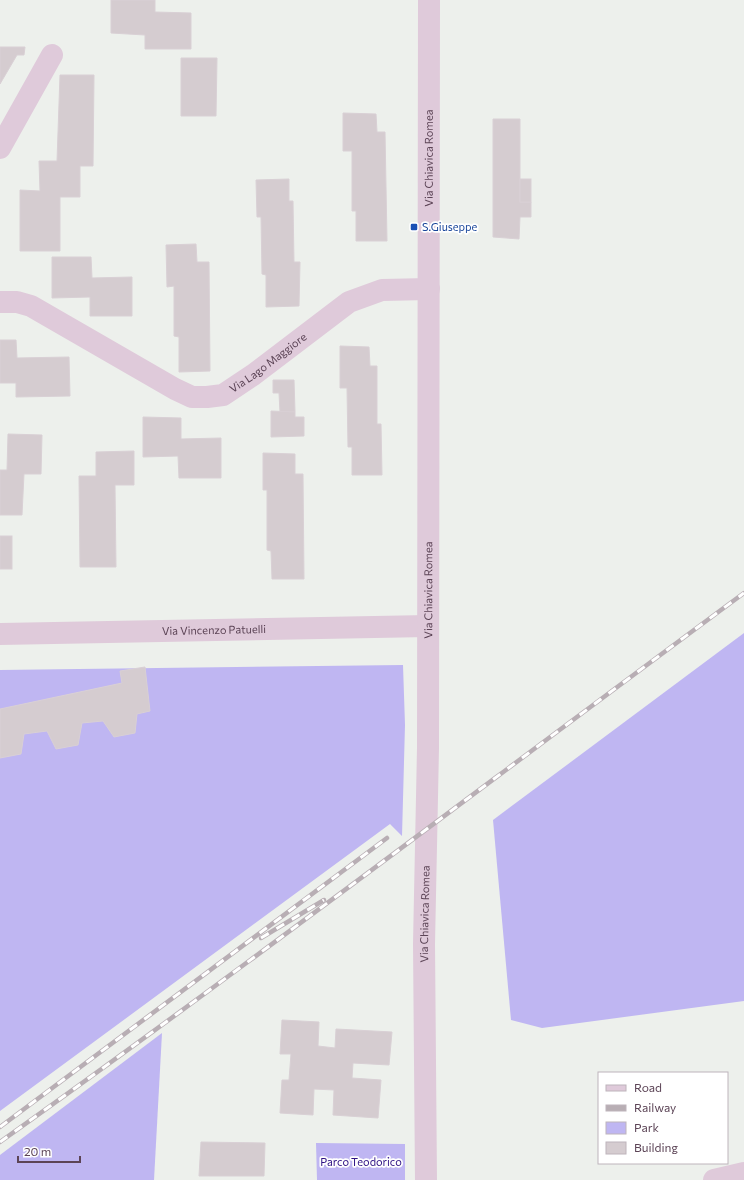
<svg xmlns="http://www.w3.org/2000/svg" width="744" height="1180" viewBox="0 0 744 1180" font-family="Commissioner,sans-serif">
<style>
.green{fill:#bfb6f2}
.building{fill:#d5ccd0;stroke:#d9d0d5}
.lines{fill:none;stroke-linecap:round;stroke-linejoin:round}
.minor{stroke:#dfcada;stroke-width:22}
.rail-casing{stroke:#b8aeb4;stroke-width:4.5}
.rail{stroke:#fff;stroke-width:3;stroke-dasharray:9;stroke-linecap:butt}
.transit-dot{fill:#1a4fb4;stroke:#fff;stroke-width:1.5}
.labels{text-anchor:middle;stroke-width:3.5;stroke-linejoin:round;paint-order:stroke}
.street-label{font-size:11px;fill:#5c4456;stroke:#fff}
.transit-label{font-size:11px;fill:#164399;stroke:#fff;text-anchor:start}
.park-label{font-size:11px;fill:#2c0f82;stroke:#fff}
</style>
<rect width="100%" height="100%" fill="#edf0ec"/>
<g class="green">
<polygon points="744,633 744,1001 542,1028 511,1020 493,820"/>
<polygon points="403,665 405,725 402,836 390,824 0,1111 0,670"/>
<polygon points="162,1033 154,1180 0,1180 0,1155"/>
<polygon points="316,1143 405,1144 405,1180 317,1180"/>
</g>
<g class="building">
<polygon points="111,0 155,0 155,12 191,13 191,49 145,49 145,35 111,33"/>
<polygon points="0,47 25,47 24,55 17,55 0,84"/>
<polygon points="181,58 217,58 216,116 181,116"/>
<polygon points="60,75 94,75 93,166 80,166 80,197 60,197 60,251 20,251 20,190 40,191 39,161 57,161"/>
<polygon points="343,113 376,114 377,132 385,132 387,241 356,241 356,211 352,211 352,151 343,151"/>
<polygon points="493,119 520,119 520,202 531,202 531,217 520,217 519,239 493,237"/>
<polygon points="289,179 289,201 293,201 294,262 300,262 299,306 266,307 266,275 262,274 261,217 257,217 256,180"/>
<rect x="520" y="179" width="11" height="23"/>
<polygon points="196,244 197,262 209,262 210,371 179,372 179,337 174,336 174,286 167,287 166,245"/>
<polygon points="52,257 91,257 92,278 132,277 132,316 90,316 90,297 52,298"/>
<polygon points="0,340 16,340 17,358 69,357 70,396 16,397 16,383 0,383"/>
<polygon points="340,346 369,347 370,366 377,366 377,424 381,424 382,475 352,475 352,447 348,447 347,388 340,388"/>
<polygon points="273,380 294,380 295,412 280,412 279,393 273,393"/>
<polygon points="271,411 295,412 295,417 304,417 304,436 271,437"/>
<polygon points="143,417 181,418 181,439 221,438 221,478 179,478 178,456 143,457"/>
<polygon points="8,434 42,435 41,474 24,474 22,515 0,515 0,470 7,470"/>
<polygon points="134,451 134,485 115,485 116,567 80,567 79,476 96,476 96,452"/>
<polygon points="263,453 295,454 295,474 303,474 304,579 272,579 271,551 267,550 267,490 263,490"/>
<rect x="0" y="536" width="12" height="33"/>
<polygon points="145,667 150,711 137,714 135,733 114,737 103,721 82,723 78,745 56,749 47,731 24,734 21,754 0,758 0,709 122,683 120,671"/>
<polygon points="282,1020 319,1022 318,1046 335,1048 336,1029 392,1032 389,1065 353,1063 352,1078 381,1080 378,1118 333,1115 334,1090 314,1089 313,1115 280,1113 282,1080 289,1080 291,1054 280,1054"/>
<polygon points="201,1142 265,1143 264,1176 199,1176"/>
</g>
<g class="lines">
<g class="minor">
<polyline points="0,148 52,55"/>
<path id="s1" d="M0,302H17L31,306L175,389L192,397H207L223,395L253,375L349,302L382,290L429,289"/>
<path id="s2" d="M0,634L428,626"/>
<path id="s3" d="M426,1180L424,944L428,748L429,0"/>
<polyline points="714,1180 744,1173"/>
</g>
<g class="rail-casing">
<g id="rail">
<polyline points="261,938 324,900"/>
<polyline points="0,1127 387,838"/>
<path d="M0,1142C251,963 496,776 744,593"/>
</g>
</g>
<use href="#rail" class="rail"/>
</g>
<rect class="transit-dot" x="410" y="223" width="8" height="8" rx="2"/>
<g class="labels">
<g class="street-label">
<text dy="4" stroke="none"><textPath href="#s3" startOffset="1022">Via Chiavica Romea</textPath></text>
<text dy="4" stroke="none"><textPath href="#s1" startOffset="303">Via Lago Maggiore</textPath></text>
<text dy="4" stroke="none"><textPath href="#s3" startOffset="590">Via Chiavica Romea</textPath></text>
<text dy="4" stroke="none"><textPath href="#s2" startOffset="214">Via Vincenzo Patuelli</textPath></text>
<text dy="4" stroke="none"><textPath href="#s3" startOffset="266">Via Chiavica Romea</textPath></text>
</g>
<g class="transit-label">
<text x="422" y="231">S.Giuseppe</text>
</g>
<g class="park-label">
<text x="361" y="1166">Parco Teodorico</text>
</g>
</g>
<rect x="598" y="1072" width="130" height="92" fill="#ffffff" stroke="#beb4bb"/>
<rect x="606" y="1085" width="20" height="6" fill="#dfcada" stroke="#beb4bb"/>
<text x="634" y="1092" font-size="12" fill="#5c4456">Road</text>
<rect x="606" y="1105" width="20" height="6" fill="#b8aeb4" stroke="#beb4bb"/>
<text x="634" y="1112" font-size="12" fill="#5c4456">Railway</text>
<rect x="606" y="1122" width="20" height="12" fill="#bfb6f2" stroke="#beb4bb"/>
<text x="634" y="1132" font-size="12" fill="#5c4456">Park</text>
<rect x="606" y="1142" width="20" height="12" fill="#d5ccd0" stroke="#beb4bb"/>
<text x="634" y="1152" font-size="12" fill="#5c4456">Building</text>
<path d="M18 1156v6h62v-6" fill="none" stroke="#5c4456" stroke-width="2"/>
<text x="24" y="1156" font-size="12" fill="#5c4456" stroke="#ffffff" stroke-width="3" paint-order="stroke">20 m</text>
</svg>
